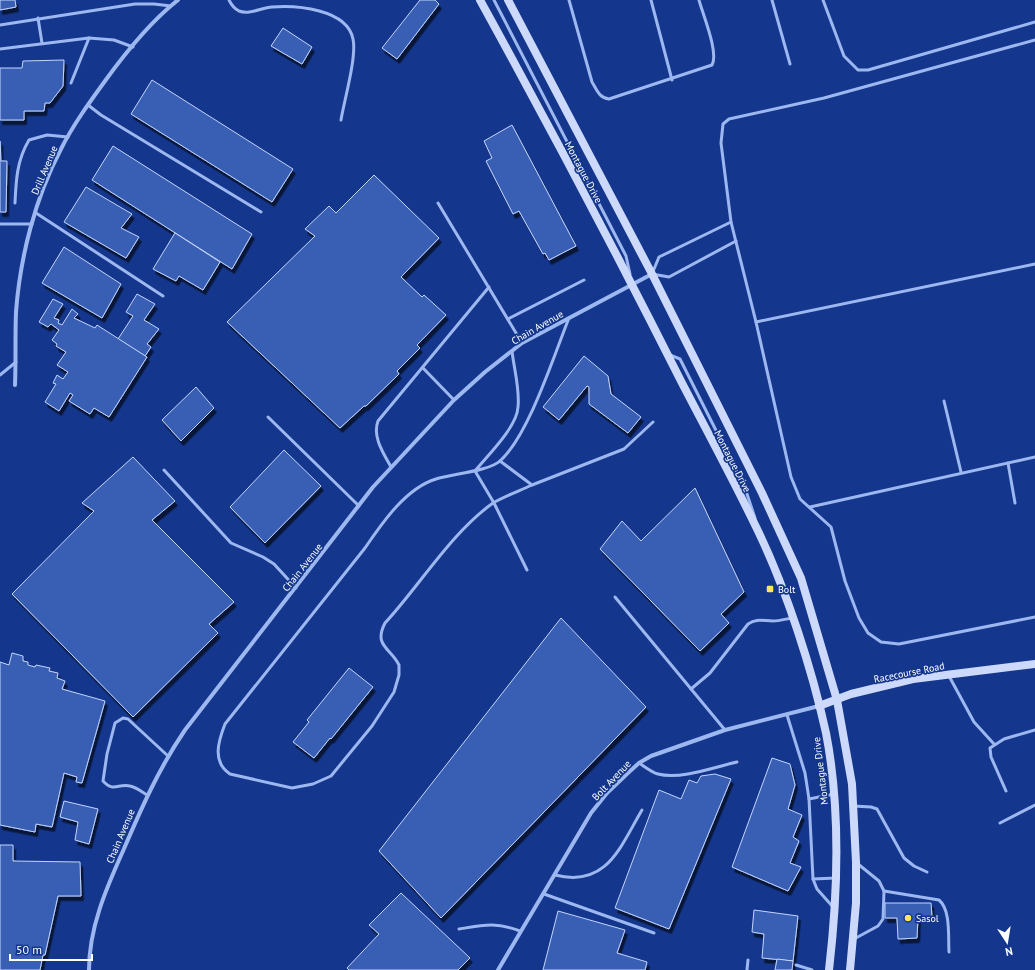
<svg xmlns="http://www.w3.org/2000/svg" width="1035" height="970" viewBox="0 0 1035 970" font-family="'PT Sans',sans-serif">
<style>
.building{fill:#385eb4;stroke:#c4d5fc;filter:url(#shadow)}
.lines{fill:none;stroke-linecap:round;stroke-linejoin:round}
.lane{stroke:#9db7f0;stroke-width:3}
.street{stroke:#9db7f0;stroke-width:4}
.secondary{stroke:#ccd9fb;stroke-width:8}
.poi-dot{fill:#ffe75d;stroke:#14378d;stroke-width:1.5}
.labels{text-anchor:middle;stroke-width:3.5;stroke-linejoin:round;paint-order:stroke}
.street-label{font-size:10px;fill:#fff;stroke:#14378d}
.poi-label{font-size:10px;fill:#fff;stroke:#14378d;text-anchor:start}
</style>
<defs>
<filter id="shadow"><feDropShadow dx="2.5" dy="4.5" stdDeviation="0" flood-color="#0009"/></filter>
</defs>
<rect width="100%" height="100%" fill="#14378d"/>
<g class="building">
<polygon points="0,0 15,0 16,7 0,10"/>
<polygon points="420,0 435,0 439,4 397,59 382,48"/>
<polygon points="283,28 312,47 302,64 271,46"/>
<polygon points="64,60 63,86 50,103 45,103 44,111 24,111 24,120 0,120 0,68 22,68 23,61"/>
<polygon points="152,80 293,169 272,202 131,114"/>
<polygon points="512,125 576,246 549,260 545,253 543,254 519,211 513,214 486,161 492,158 484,141"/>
<polygon points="0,141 1,161 7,161 6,212 0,212"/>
<polygon points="113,146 252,234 232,269 92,180"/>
<polygon points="374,175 439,238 401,277 422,297 424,295 446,315 417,345 420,348 397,371 399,374 366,406 364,406 340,428 227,322 315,236 305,229 329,206 336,213"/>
<polygon points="86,187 132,214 121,228 139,237 126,258 64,222"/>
<polygon points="175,233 220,262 203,290 179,276 176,281 153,269"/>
<polygon points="64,247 121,284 102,318 42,283"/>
<polygon points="137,294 155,304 144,320 159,329 147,344 151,347 145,356 118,339 133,316 126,312"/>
<polygon points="53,299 63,304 54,318 59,320 58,323 62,325 72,309 78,314 74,318 95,328 97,325 147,357 109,417 94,408 90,414 69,401 73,395 70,393 59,411 45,402 56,384 53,383 57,375 63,379 68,372 57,365 66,352 56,346 57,344 52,340 59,330 51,324 48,327 39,322"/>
<polygon points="584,356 608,376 611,394 641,417 628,433 589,404 589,387 587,386 559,420 543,407"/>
<polygon points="196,387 214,408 181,441 162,420"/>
<polygon points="284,450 321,486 265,543 230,507"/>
<polygon points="133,457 175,501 152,520 234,602 209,624 218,633 133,717 12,594 94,511 82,503"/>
<polygon points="695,488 744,592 721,614 729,623 700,651 600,549 622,521 641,541"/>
<polygon points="561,618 646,707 441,918 379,851"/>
<polygon points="12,653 23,656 23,661 28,662 28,665 35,667 36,665 50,668 49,671 58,673 57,678 65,681 62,689 105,701 82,783 76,782 77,777 64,773 52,827 36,824 35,832 0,825 0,662 9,665"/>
<polygon points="349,668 373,687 331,739 330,738 314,758 293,742 309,722 307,720"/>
<polygon points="772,758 790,764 795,785 788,809 802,815 793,837 799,841 790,863 801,867 788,891 732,867"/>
<polygon points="715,774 731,779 669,929 615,908 659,790 681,799 689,780 697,783 701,776"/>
<polygon points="64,801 98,809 89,844 75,840 78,822 60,817"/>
<polygon points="0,845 13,845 13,861 80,862 81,896 58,896 45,955 43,955 40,970 0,970"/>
<polygon points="401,893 470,958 458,970 349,970 347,968 379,934 369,925"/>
<polygon points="885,903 931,903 932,917 918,918 917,938 898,939 897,918 885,918"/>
<polygon points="754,910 798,916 793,961 762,958 764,934 752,932"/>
<polygon points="558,911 625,930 617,953 647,962 645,970 543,970"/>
<polygon points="777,959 793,961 792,970 775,970"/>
</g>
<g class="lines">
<g class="lane">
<path d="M229,0C231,4 235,9 239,11C249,15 261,8 272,7C296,5 347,9 353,39C357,57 344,101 341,120"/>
<polyline points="494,0 626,256 630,274"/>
<path d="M569,0L592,82C597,90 599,98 609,99L712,65C719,53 703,15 699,0"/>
<polyline points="651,0 672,80"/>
<polyline points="772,0 790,64"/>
<polyline points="823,0 844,56 858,70 868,70 1035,22"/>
<polyline points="38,18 42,43"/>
<polyline points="0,25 135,4 154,4 171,6"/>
<polyline points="1035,40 824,98 729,119 723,124 721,143 731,222 756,322 791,477 800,499 831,527 845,581 859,618 868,633 881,642 899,644 1035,617"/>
<polyline points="0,49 89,38 114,40 133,47"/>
<polyline points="71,83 89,38"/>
<polyline points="88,105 101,115 261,212"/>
<path d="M15,203C16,180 17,160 29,140L47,135L68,137"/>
<polyline points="438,203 522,343"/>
<polyline points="36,213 163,296"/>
<polyline points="731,222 659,257 652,274 669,277 736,241"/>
<polyline points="0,224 32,224"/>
<polyline points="508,319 584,280"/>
<polyline points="756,322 1035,264"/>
<path d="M512,351C514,369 520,389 518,407C517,427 488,455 475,471L494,503L527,570"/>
<polyline points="670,355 680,359 745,488 755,518"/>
<polyline points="423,368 454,400"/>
<polyline points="0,375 16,362"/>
<polyline points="944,401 961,472"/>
<polyline points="268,417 359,506"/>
<polyline points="500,461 532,485 624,449 653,422"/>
<polyline points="1008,463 1015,503"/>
<path d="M391,467C384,454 372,437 378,421L489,287"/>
<polyline points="164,470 231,543 263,557 274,564 296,588"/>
<path d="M532,485C519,491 505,496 493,503C451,533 420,585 385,623C373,646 391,648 399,665V675L394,692L372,726L331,776L313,784L292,788L230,774C212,762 218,742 225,724L365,548C382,523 406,488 436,479C452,474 489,471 500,461C529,435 554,355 569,318"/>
<polyline points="810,507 1035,457"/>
<polyline points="615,597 725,730"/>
<polyline points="949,676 974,722 994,744"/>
<path d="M691,689L710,673L748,624C757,618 763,621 773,621C779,621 786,619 792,618"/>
<polyline points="787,715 805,773 809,799 813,879 817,889 833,907"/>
<path d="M639,763C644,766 651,772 658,774C680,780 715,767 737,762"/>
<polyline points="1006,791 991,757 990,748 1004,739 1035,730"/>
<path d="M147,795C142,792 136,787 130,786C118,783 114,793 103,781L107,754L115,723L123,718L128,719L168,756"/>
<polyline points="809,799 834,794"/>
<polyline points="853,806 871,807 877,809 904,858 914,866 927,872"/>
<polyline points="1000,823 1035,805"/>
<path d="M555,875C607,888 620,847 642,810"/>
<polyline points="813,879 836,878"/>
<path d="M884,891L939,900C951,910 948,937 949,952"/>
<polyline points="544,894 654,933"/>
<path d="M459,929C484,925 496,922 520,931"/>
<polyline points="854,939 878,926 883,919 884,891 879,881 858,864"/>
<polyline points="796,965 812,970"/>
<polyline points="747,970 748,960"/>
</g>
<g class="street">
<path d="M15,385C16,361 15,336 16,312C20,258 35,198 61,149C73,125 89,103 105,81C126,52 150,22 178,0"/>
<path d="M89,970C89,928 106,889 123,851C141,809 159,768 185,730L373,487L454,400L485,372L522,343L652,274"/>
<polyline points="498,970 591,813 607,793 629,772 639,763 651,756 725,730 819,706"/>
</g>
<g class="secondary">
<path d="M480,0C550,127 617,254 682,383C708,433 735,483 759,533C787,592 812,669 826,733C841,810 838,893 829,970"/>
<polyline points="508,0 652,274 762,493 801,578 837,700 852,784 856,862 856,903 850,970"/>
<polyline points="819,706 851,694 913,679 1035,664"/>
</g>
</g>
<g class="poi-dot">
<rect x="766" y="585" width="8" height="8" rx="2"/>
<circle cx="908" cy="918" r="4"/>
</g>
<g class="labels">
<g class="street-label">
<text transform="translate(44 170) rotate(-67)" y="4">Drill Avenue</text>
<text transform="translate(584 172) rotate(62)" y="4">Montague Drive</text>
<text transform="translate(537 327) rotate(-30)" y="4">Chain Avenue</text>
<text transform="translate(733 461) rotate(63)" y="4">Montague Drive</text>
<text transform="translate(302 567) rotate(-52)" y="4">Chain Avenue</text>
<text transform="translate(909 672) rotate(-11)" y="4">Racecourse Road</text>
<text transform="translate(820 771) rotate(-97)" y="4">Montague Drive</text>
<text transform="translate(611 780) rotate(-46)" y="4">Bolt Avenue</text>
<text transform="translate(120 836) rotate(-67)" y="4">Chain Avenue</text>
</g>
<g class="poi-label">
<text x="778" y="593">Bolt</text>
<text x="916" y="922">Sasol</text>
</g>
</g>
<g transform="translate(1007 942) rotate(168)" stroke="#14378d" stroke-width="3" paint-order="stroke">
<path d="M0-3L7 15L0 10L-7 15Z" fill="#ffffff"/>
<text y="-6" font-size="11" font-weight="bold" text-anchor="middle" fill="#ffffff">N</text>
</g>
<path d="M10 954v6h82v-6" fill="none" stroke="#ffffff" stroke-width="2"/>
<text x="16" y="954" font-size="12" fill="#ffffff" stroke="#14378d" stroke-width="3" paint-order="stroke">50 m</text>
</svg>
